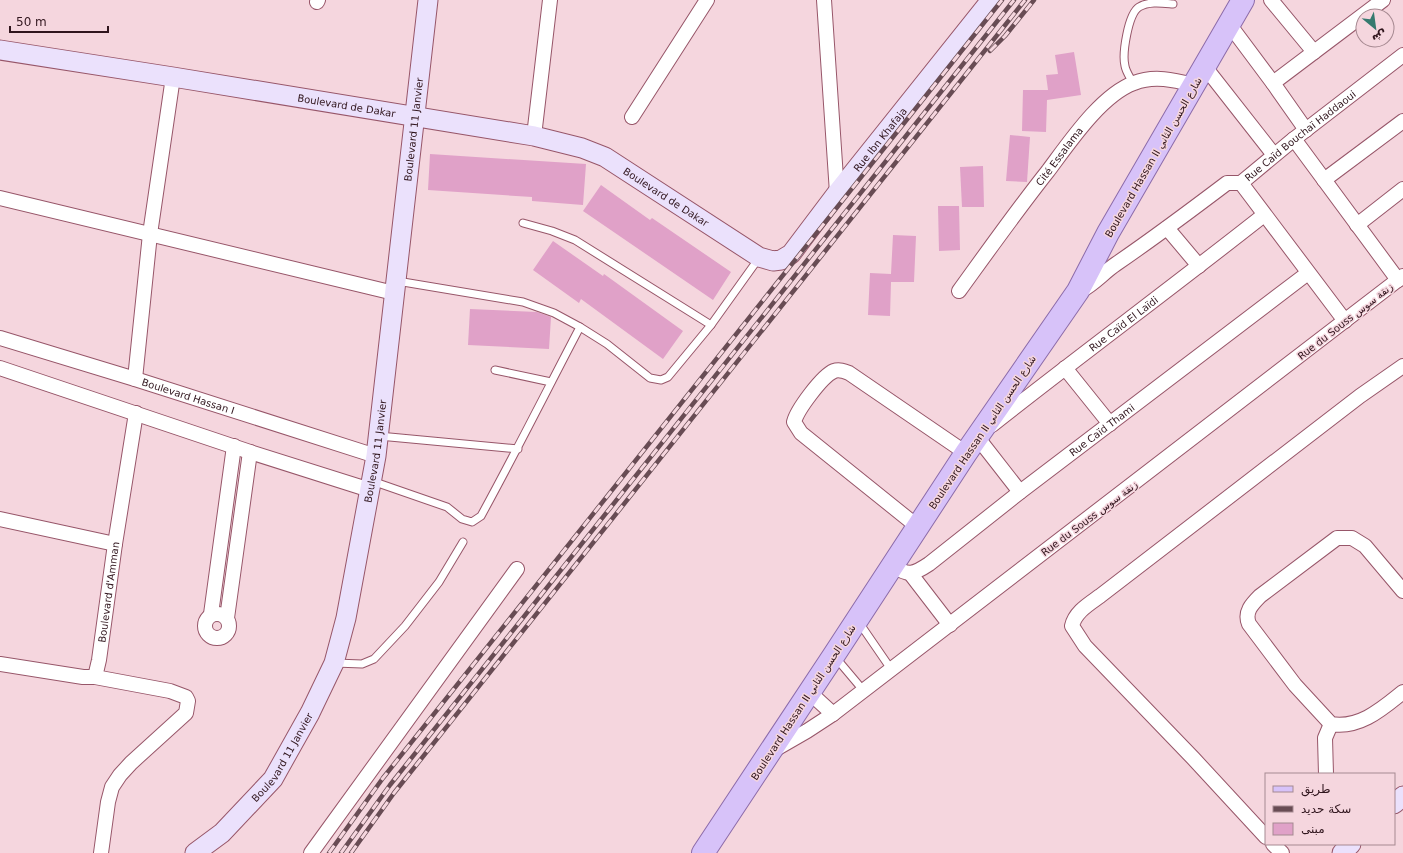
<svg xmlns="http://www.w3.org/2000/svg" width="1403" height="853" viewBox="0 0 1403 853" font-family="'DejaVu Sans',Vazirmatn,sans-serif">
<style>
.building{fill:#e0a1c8}
.lines{fill:none;stroke-linecap:round;stroke-linejoin:round}
.lane-casing{stroke:#975669;stroke-width:9}
.street-casing{stroke:#975669;stroke-width:16}
.secondary-casing{stroke:#975669;stroke-width:21}
.primary-casing{stroke:#8c6ba9;stroke-width:24}
.lane{stroke:#fff;stroke-width:7}
.street{stroke:#fff;stroke-width:14}
.secondary{stroke:#ebe1fc;stroke-width:19}
.primary{stroke:#d7c2f9;stroke-width:22}
.rail-casing{stroke:#684c54;stroke-width:4.5}
.rail{stroke:#f5d6de;stroke-width:3;stroke-dasharray:9;stroke-linecap:butt}
.labels{text-anchor:middle;stroke-width:3;stroke-linejoin:round;paint-order:stroke}
.street-label{font-size:10px;fill:#30151d;stroke:#f5d6de}
</style>
<rect width="100%" height="100%" fill="#f5d6de"/>
<g class="building">
<polygon points="1074,52 1081,95 1047,100 1046,132 1022,131 1023,90 1048,90 1046,75 1058,74 1055,55"/>
<polygon points="1010,135 1030,137 1027,182 1006,181"/>
<polygon points="430,154 586,164 583,205 532,201 532,197 428,190"/>
<polygon points="983,166 984,207 962,207 960,167"/>
<polygon points="601,185 650,220 652,218 731,272 713,300 583,211"/>
<polygon points="938,206 959,206 960,250 939,251"/>
<polygon points="893,235 916,236 914,282 891,282 890,316 868,315 870,273 891,274"/>
<polygon points="553,241 603,276 604,274 683,331 663,359 581,299 579,303 533,270"/>
<polygon points="470,309 537,312 551,317 549,349 468,345"/>
</g>
<g class="lines">
<g class="lane-casing">
<g id="lane">
<path d="M1133,83C1130,77 1126,72 1125,66C1122,54 1128,14 1139,7C1149,1 1162,3 1173,4"/>
<polyline points="523,223 552,231 575,240 711,325"/>
<polyline points="397,281 523,302 554,313 580,327 607,344 650,378 661,380 668,377 711,325 759,258"/>
<polyline points="495,370 551,382"/>
<polyline points="379,436 518,449"/>
<path d="M372,481L447,507L462,519L472,522L481,516C515,454 547,390 580,327"/>
<polyline points="858,621 891,669"/>
<polyline points="836,658 863,690"/>
<polyline points="335,663 362,664 374,659 405,626 439,582 463,542"/>
</g>
</g>
<g class="street-casing">
<g id="street">
<polyline points="824,0 837,193"/>
<polyline points="1271,0 1314,52"/>
<polyline points="317,2 318,0"/>
<polyline points="1229,24 1273,83 1306,130"/>
<polyline points="1205,67 1274,155"/>
<polyline points="1273,83 1383,0"/>
<polyline points="632,117 707,0"/>
<polyline points="534,136 550,0"/>
<polyline points="1294,139 1398,280"/>
<polyline points="1324,180 1403,121"/>
<polyline points="1241,183 1345,321"/>
<polyline points="0,198 394,293"/>
<polyline points="1357,225 1403,189"/>
<polyline points="1167,228 1199,266"/>
<path id="s1" d="M1082,290C1094,284 1104,272 1116,264C1154,238 1190,211 1227,183H1241L1294,139L1403,55"/>
<path id="s2" d="M959,291C988,251 1017,210 1048,171C1069,143 1101,95 1134,83C1154,75 1174,80 1194,85"/>
<path id="s3" d="M0,338L135,379L376,456"/>
<polyline points="0,368 250,452 370,490"/>
<polyline points="1065,368 1110,424"/>
<polyline points="135,379 150,234 173,77"/>
<path id="s4" d="M992,425C1082,354 1174,286 1264,215"/>
<polyline points="977,438 981,442 1020,492"/>
<polyline points="0,519 115,544"/>
<path d="M918,527L801,433L794,422C797,410 822,376 834,371C839,369 844,371 849,373L966,453"/>
<path id="s5" d="M893,565C908,577 914,574 929,564L1020,492L1308,273"/>
<polyline points="910,573 950,625"/>
<path d="M1403,591L1365,546L1352,538H1337L1260,596C1252,604 1244,612 1249,624L1295,685L1331,724C1360,729 1383,708 1403,692"/>
<circle cx="217" cy="626" r="12"/>
<polyline points="211,614 234,446"/>
<polyline points="227,618 250,452"/>
<path id="s6" d="M0,664L83,677H95L99,660L115,544L136,413"/>
<polyline points="95,677 170,691 186,697 188,701 186,713 131,763 120,775 112,787 108,802 101,853"/>
<polyline points="809,692 833,714"/>
<polyline points="774,750 807,731 833,714 1403,276"/>
<polyline points="1326,774 1325,738 1331,724"/>
<path d="M1266,837L1193,758L1085,646L1072,626C1075,612 1089,604 1100,596L1360,396L1403,366"/>
<polyline points="1273,844 1282,853"/>
<polyline points="311,853 517,569"/>
</g>
</g>
<g class="secondary-casing">
<g id="secondary">
<path id="s7" d="M0,50L173,77L534,136L582,148L605,157L759,257L773,261L781,260L791,254L837,193L991,0"/>
<polyline points="1394,804 1403,796"/>
<path id="s8" d="M195,853L222,833L273,779L310,713L334,663L346,618L376,456L428,0"/>
<polyline points="1342,853 1351,844"/>
</g>
</g>
<g class="primary-casing">
<polyline id="primary" points="703,853 834,655 966,453 1078,291 1108,233 1243,0"/>
</g>
<use href="#lane" class="lane"/>
<use href="#street" class="street"/>
<use href="#secondary" class="secondary"/>
<use href="#primary" class="primary"/>
<g class="rail-casing">
<g id="rail">
<polyline points="990,51 1005,36 1034,0"/>
<polyline points="329,853 383,778 1002,0"/>
<polyline points="341,853 390,785 1014,0"/>
<polyline points="351,853 394,793 1025,0"/>
</g>
</g>
<use href="#rail" class="rail"/>
</g>
<g class="labels">
<g class="street-label">
<text dy="4" stroke="none"><textPath href="#s7" startOffset="351">Boulevard de Dakar</textPath></text>
<text dy="4" stroke="none"><textPath href="#s8" startOffset="779">Boulevard 11 Janvier</textPath></text>
<text dy="4" stroke="none"><textPath href="#s1" startOffset="270">Rue Caïd Bouchaï Haddaoui</textPath></text>
<text dy="4" stroke="none"><textPath href="#s7" startOffset="978">Rue Ibn Khafaja</textPath></text>
<text dy="4" stroke="none"><textPath href="#s2" startOffset="168">Cité Essalama</textPath></text>
<text transform="translate(1153 157) rotate(-60)" y="4">Boulevard Hassan II شارع الحسن الثاني</text>
<text dy="4" stroke="none"><textPath href="#s7" startOffset="688">Boulevard de Dakar</textPath></text>
<text transform="translate(1345 321) rotate(-38)" y="4">Rue du Souss زنقة سوس</text>
<text dy="4" stroke="none"><textPath href="#s4" startOffset="166">Rue Caïd El Laïdi</textPath></text>
<text dy="4" stroke="none"><textPath href="#s3" startOffset="197">Boulevard Hassan I</textPath></text>
<text dy="4" stroke="none"><textPath href="#s5" startOffset="259">Rue Caïd Thami</textPath></text>
<text transform="translate(982 432) rotate(-56)" y="4">Boulevard Hassan II شارع الحسن الثاني</text>
<text dy="4" stroke="none"><textPath href="#s8" startOffset="455">Boulevard 11 Janvier</textPath></text>
<text transform="translate(1089 518) rotate(-37)" y="4">Rue du Souss زنقة سوس</text>
<text dy="4" stroke="none"><textPath href="#s6" startOffset="182">Boulevard d'Amman</textPath></text>
<text transform="translate(803 702) rotate(-57)" y="4">Boulevard Hassan II شارع الحسن الثاني</text>
<text dy="4" stroke="none"><textPath href="#s8" startOffset="131">Boulevard 11 Janvier</textPath></text>
</g>
</g>
<rect x="1265" y="773" width="130" height="72" fill="#f5d6de" stroke="#a68991"/>
<rect x="1273" y="786" width="20" height="6" fill="#d7c2f9" stroke="#a68991"/>
<text x="1301" y="793" font-size="12" fill="#30151d">طريق</text>
<rect x="1273" y="806" width="20" height="6" fill="#684c54" stroke="#a68991"/>
<text x="1301" y="813" font-size="12" fill="#30151d">سكة حديد</text>
<rect x="1273" y="823" width="20" height="12" fill="#e0a1c8" stroke="#a68991"/>
<text x="1301" y="833" font-size="12" fill="#30151d">مبنى</text>
<g transform="translate(1375 28) rotate(151)"><circle r="19" fill="#f5d6de" stroke="#a68991"/>
<path d="M0-3L7 15L0 10L-7 15Z" fill="#357a6f"/>
<text y="-6" font-size="11" font-weight="bold" text-anchor="middle" fill="#30151d">ش</text>
</g>
<path d="M10 26v6h98v-6" fill="none" stroke="#30151d" stroke-width="2"/>
<text x="16" y="26" font-size="12" fill="#30151d" stroke="#f5d6de" stroke-width="3" paint-order="stroke">50 m</text>
</svg>
